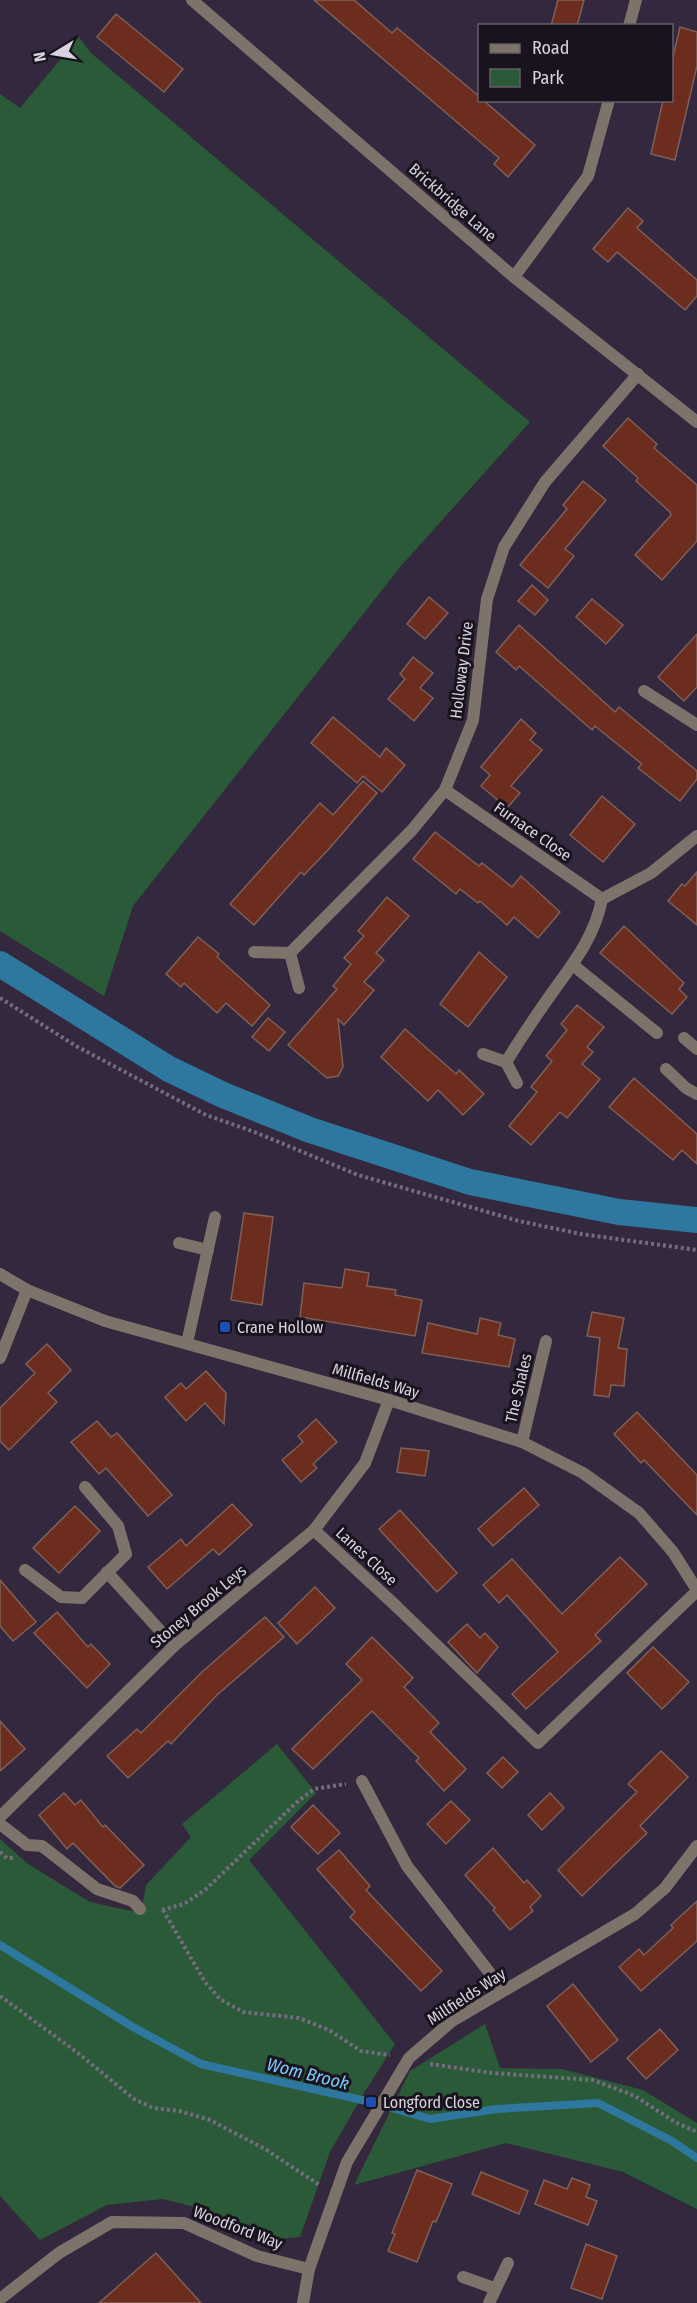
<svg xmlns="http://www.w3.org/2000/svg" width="697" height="2303" viewBox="0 0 697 2303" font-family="'Fira Sans Condensed',sans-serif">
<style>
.green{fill:#2a5a38}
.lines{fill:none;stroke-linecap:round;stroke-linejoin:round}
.stream{stroke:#2e78a0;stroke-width:8}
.canal{stroke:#2e78a0;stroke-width:26}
.building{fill:#6d2d1e;stroke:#7f6058;stroke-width:1.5}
.path{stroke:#766c7f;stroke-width:4;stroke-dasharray:3 3;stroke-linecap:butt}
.service{stroke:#7e736a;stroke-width:12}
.minor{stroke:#7e736a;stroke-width:12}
.transit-dot{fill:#1a4fb4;stroke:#18131d;stroke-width:2}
.labels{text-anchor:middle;stroke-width:6;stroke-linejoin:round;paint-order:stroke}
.street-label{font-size:16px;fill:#d9d2e1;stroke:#18131d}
.poi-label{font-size:16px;fill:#d9d2e1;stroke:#18131d;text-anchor:start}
.water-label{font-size:18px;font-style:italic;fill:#7cc9f8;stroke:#18131d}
</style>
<rect width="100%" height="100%" fill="#33283e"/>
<g class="green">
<polygon points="79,37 91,53 530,422 401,566 133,906 104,996 0,931 0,94 20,108"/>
<polygon points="277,1744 316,1793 249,1860 395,2044 364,2093 330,2152 300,2237 266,2240 206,2210 163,2199 107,2205 40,2240 0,2196 0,1839 28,1864 90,1902 141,1913 146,1885 191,1837 182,1824"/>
<polygon points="485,2024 500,2068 562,2069 643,2090 697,2123 697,2209 623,2172 506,2143 354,2185 410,2071"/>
</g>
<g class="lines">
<polyline class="stream" points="0,1945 133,2027 201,2064 371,2102 430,2119 497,2109 598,2103 672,2141 697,2158"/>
<polyline class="canal" points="0,964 169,1069 223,1095 310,1130 470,1182 619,1212 697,1220"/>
</g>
<g class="building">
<polygon points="314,0 354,0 392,33 397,28 480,97 480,100 483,100 535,145 508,177 494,164 499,158"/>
<polygon points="558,0 584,0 577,26 551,26"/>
<polygon points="116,14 183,69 164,92 97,37"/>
<polygon points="680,27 697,32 697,66 675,160 651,154 663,100 672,100 672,61"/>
<polygon points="628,208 643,221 637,228 697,280 697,296 685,310 617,252 608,262 593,249"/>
<polygon points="628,418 657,444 654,448 697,485 697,541 662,580 635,555 671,515 670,512 636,481 638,478 603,446"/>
<polygon points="583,481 606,500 565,549 574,556 548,588 520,565 567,509 563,505"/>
<polygon points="532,585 548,600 535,615 518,601"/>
<polygon points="429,597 448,613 425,639 407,624"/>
<polygon points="592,599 623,625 606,644 576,617"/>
<polygon points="519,625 615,712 619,707 697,771 697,779 680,801 638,768 642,764 595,726 592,730 519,666 516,670 496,652"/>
<polygon points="697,634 697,687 684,701 658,677"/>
<polygon points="413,657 433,673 420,688 433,698 414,721 388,699 405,679 400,674"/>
<polygon points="333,717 380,757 386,748 405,765 382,792 363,776 357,783 311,743"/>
<polygon points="521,719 536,733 530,740 542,750 511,786 520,793 507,808 481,786 490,775 481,767"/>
<polygon points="363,781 377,793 328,850 304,875 301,872 254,925 230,904 320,803 333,815"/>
<polygon points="602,796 635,824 603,862 570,835"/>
<polygon points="435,832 479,866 482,863 512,887 521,876 560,912 538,938 514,917 507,925 480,901 478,903 460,889 456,894 413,859"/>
<polygon points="697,872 697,925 668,901 682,884 685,886"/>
<polygon points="387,897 409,916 376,953 384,960 364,982 374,990 344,1025 338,1019 343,1067 338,1076 327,1078 288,1045 337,989 333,986 351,964 344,958 364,936 358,931"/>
<polygon points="624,926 684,983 679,989 687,997 672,1014 600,953"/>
<polygon points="198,937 219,954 217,957 270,1005 252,1026 226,1003 217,1013 184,983 181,987 166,974"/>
<polygon points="479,952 507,977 468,1027 440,1004"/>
<polygon points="577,1005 604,1027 587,1047 593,1052 582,1064 600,1079 567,1118 560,1112 531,1145 509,1126 537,1092 531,1087 552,1061 546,1056 567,1030 561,1024"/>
<polygon points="268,1018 285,1032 269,1051 252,1037"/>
<polygon points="405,1029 456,1074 459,1070 484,1094 463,1115 438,1090 428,1101 381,1057"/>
<polygon points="634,1078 697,1134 697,1164 682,1150 673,1160 609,1107"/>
<polygon points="244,1213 273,1217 262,1305 231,1300"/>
<polygon points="345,1269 369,1273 367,1286 396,1290 395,1295 422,1300 415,1336 300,1317 304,1283 342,1288"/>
<polygon points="592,1312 624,1318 618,1348 627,1349 624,1386 611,1385 609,1397 594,1395 600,1338 587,1336"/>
<polygon points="480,1318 501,1323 498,1335 515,1339 509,1367 422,1353 428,1323 477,1334"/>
<polygon points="47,1344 71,1370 48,1393 57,1402 9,1450 0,1441 0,1408 35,1373 26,1364"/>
<polygon points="206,1371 226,1393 224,1424 205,1403 186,1421 165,1397 181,1383 186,1389"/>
<polygon points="637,1412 697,1475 697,1515 644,1460 641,1463 614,1434"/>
<polygon points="316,1419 337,1442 313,1464 317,1468 301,1482 282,1460 303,1442 298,1436"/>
<polygon points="97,1421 111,1437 117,1433 172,1495 148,1516 106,1468 99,1474 71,1442"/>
<polygon points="401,1448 429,1451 425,1476 397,1472"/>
<polygon points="524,1488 539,1505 493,1546 478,1529"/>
<polygon points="232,1504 252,1525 219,1555 213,1549 167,1589 148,1567 181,1539 186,1546"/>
<polygon points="75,1506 100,1531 59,1573 33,1548"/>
<polygon points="400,1510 457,1573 437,1592 379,1529"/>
<polygon points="620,1557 647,1584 595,1635 601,1641 526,1709 512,1694 558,1652 507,1595 499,1603 483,1585 512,1559 562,1614"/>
<polygon points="0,1580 36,1622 13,1641 0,1626"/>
<polygon points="315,1587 335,1608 297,1644 278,1623"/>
<polygon points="57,1612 88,1647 91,1644 110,1664 87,1688 34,1633"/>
<polygon points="265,1617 284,1637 217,1695 171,1744 168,1741 128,1778 107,1756 137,1729 141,1733 202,1672"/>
<polygon points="467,1624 480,1638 485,1633 498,1647 477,1673 448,1642"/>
<polygon points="372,1637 413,1678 404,1687 439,1723 430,1732 466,1769 444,1791 416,1761 419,1758 372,1711 313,1769 292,1749 362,1680 346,1664"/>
<polygon points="653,1647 689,1682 662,1709 627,1673"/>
<polygon points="0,1721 25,1749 0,1771"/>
<polygon points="661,1751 688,1777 640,1826 647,1833 582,1896 558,1870 637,1792 628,1784"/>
<polygon points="503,1757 518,1772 502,1788 487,1773"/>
<polygon points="64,1793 75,1805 81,1800 103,1827 105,1825 144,1865 120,1888 115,1886 73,1843 67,1849 39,1815"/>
<polygon points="550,1793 564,1808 542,1830 528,1815"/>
<polygon points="451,1801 470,1820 446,1844 427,1824"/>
<polygon points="313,1805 340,1833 318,1854 291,1827"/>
<polygon points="493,1848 524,1883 527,1880 541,1896 530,1907 533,1911 510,1930 493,1910 495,1908 465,1875"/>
<polygon points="339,1850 370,1886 366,1890 442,1971 421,1991 350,1917 355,1912 317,1869"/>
<polygon points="697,1901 697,1941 641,1991 619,1967 639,1949 644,1955 673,1928 671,1925"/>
<polygon points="573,1984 618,2040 591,2062 547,2006"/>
<polygon points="660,2029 678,2050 646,2079 627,2058"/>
<polygon points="417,2170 452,2184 436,2222 433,2221 417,2262 388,2251 395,2234 392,2233"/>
<polygon points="481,2172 528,2191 519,2214 472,2194"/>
<polygon points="572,2178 590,2185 586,2197 597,2201 588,2225 535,2204 544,2180 567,2189"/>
<polygon points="586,2244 617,2256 602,2299 571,2288"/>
<polygon points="156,2253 201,2303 99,2303"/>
</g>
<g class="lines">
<g class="path">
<polyline points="0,998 76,1046 206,1115 257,1133 358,1175 519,1221 581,1234 697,1250"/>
<polyline points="0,1852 7,1858 14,1858"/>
<polyline points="162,1910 184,1904 205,1890 297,1802 314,1789 346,1784"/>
<polyline points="163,1910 205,1982 220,1999 243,2012 299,2018 329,2030 361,2051 390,2055"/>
<polyline points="0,1996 78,2053 134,2099 153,2108 179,2111 210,2120 265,2149 321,2186"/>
<polyline points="430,2064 492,2073 593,2080 635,2096 675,2122 697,2132"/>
</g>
<g class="service">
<polyline points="573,965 657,1033"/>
<polyline points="684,1038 697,1049"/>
<polyline points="666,1069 686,1088 697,1094"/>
<polyline points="85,1487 118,1526 126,1554"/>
<polyline points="25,1570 61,1597 82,1598"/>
<polyline points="396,1606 538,1743 697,1591"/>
</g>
<g class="minor">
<polyline points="192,0 514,277 697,422"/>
<polyline points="629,26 636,0"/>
<polyline points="514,277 588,176 609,100"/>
<polyline points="644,691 697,725"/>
<path d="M445,790L602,899C594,940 570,967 547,1000C533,1020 519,1041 506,1062"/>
<polyline points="602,899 651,873 697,836"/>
<polyline points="254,952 290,953 299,988"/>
<polyline points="290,953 412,830 445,790 473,720 487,599 504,547 545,482 638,374"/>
<polyline points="483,1054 506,1062 517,1083"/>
<polyline points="179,1243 208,1250"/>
<polyline points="0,1274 27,1290 105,1321 389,1400 522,1442 583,1473 639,1513 673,1552 697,1590"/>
<polyline points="187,1343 215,1217"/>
<polyline points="0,1358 27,1290"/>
<polyline points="522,1442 546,1341"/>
<polyline points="314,1530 396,1606"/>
<polyline points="107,1572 174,1646"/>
<polyline points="82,1598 126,1554"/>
<polyline points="362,1781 407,1866 503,1990"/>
<polyline points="0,1817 174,1646 314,1530 365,1463 389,1400"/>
<polyline points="0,1824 27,1845 42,1846 97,1889 133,1901 140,1909"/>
<polyline points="463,2277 494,2288"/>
<polyline points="0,2299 59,2253 112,2222 184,2223 257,2256 309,2269"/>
<polyline points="303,2303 309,2269 347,2162 409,2058 452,2021 635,1914 665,1888 697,1846"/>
<polyline points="489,2303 508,2263"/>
</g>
</g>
<g class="transit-dot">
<rect x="219" y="1321" width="12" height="12" rx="3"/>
<rect x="365" y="2096" width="12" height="12" rx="3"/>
</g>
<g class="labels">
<g class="street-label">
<text transform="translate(453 202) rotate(41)" y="6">Brickbridge Lane</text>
<text transform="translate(461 670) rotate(-83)" y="6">Holloway Drive</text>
<text transform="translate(533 831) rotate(35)" y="6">Furnace Close</text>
<text transform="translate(376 1380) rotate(16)" y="6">Millfields Way</text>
<text transform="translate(518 1388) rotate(-77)" y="6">The Shales</text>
<text transform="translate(367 1556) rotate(43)" y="6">Lanes Close</text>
<text transform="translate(198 1606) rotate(-40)" y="6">Stoney Brook Leys</text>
<text transform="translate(466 1996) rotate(-33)" y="6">Millfields Way</text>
<text transform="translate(238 2227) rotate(21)" y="6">Woodford Way</text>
</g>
<g class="poi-label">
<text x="237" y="1333">Crane Hollow</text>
<text x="383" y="2108">Longford Close</text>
</g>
<g class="water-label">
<text transform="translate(308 2074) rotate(14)" y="6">Wom Brook</text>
</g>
</g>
<rect x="478" y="24" width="195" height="78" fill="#18131d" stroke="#655f6b" stroke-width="1.5"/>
<rect x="490" y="44" width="30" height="9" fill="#7e736a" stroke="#655f6b" stroke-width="1.5"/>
<text x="532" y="54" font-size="18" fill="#d9d2e1">Road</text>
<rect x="490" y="69" width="30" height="18" fill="#2a5a38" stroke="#655f6b" stroke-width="1.5"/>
<text x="532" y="84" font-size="18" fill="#d9d2e1">Park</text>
<g transform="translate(54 54) rotate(259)" stroke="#18131d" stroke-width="4.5" paint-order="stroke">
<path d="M0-4.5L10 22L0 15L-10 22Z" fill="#d9d2e1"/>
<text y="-9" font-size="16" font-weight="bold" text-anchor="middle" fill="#d9d2e1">N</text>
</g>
</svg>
